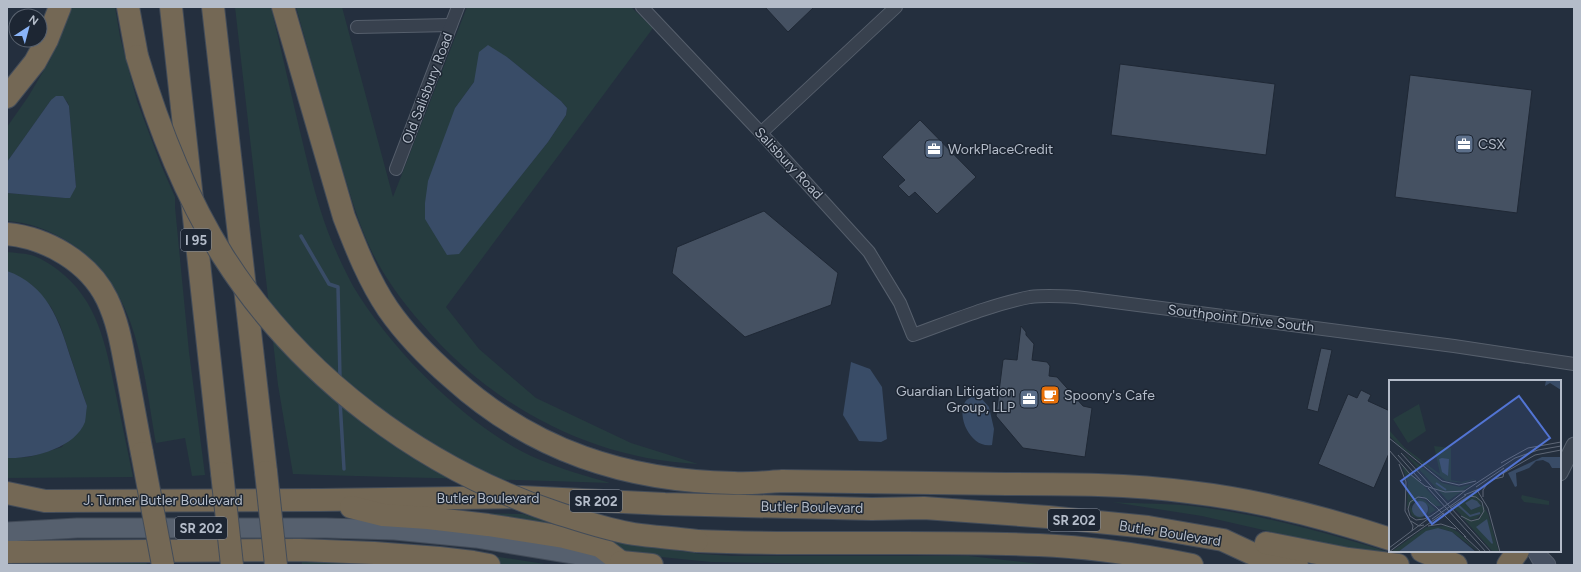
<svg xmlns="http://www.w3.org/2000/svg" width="1581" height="572" viewBox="0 0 1581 572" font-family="Figtree,sans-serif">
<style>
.green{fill:#263c3f;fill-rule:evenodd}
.water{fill:#394c67}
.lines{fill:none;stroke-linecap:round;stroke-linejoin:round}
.stream{stroke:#394c67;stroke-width:3.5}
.building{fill:#455162;stroke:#1f2835}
.minor-casing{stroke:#565f6c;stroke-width:14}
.tertiary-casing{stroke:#565f6c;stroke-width:17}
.secondary-casing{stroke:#565f6c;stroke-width:19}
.primary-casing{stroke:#414a57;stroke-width:21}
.motorway-casing{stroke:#434c59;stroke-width:24}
.minor{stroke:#38414e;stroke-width:12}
.tertiary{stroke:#38414e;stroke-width:15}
.secondary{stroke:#465061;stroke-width:17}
.primary{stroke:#56606e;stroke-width:19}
.motorway{stroke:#746855;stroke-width:22}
.motorway-bridge-casing{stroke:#434c59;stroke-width:24;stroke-linecap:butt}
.motorway-bridge{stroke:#746855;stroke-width:22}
.labels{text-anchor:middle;stroke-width:3;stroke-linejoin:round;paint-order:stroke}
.shield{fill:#1d2633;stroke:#878f9c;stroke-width:1}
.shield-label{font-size:13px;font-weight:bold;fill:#b4bcc9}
.street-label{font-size:14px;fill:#b4bcc9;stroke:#1d2633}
.poi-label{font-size:14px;fill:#b4bcc9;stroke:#1d2633;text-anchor:start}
.inset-river{fill:none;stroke:#394c67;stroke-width:2}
.inset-road{fill:none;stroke:#5e6776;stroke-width:1}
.view{fill:#5274d3;fill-opacity:0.15;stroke:#5274d3;stroke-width:2}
.inset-edge{fill:none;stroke:#b4bcc9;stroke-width:2}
</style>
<rect width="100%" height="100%" fill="#242f3e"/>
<g class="green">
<path d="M68,7H115L120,37L137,101L161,165L175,197V207L189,352L205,475L192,476L185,438L156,443C143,369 138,284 67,241C49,230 28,222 7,221V193L65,198L76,187L69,106L67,101L51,100L7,162V127L28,97L50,60L62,32Z"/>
<path d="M235,7H271C280,46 289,84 298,123C307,160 315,197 328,232C335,250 344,269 353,286C391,350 470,430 538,459C561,469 586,476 610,483C504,479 399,478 293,474L278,385Z"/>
<path d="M296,7H342L393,197L467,7H631L653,28L446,307L479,349L536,398L631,443L698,464C589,459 490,405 421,323C402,301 385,278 372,252C357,221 348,187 338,154C323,105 310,56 296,7ZM507,57L561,101L567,108L566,115L548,142L459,253L447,255L455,108L474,82Z"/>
<path d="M7,252C15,253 23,253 31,255C41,258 50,264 58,270C97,299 106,345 115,390C121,419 127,448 133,477L7,478V458L29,457L62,447L87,406L60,325L51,307L32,285L7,271Z"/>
<path d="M1112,502C1141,504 1171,503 1200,507C1274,517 1343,537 1413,560L1338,547L1202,516Z"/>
<polygon points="460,513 523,514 563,527 637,545 701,554 733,556 969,556 1048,565 829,564 711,562 681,559 622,553"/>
<polygon points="467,552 551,565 504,565"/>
<polygon points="7,557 146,557 147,565 7,565"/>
<polygon points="301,557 447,565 302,565"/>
</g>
<g class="water">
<polygon points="488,45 507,57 561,101 567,108 566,115 548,142 459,254 447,255 425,219 425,203 428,181 455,108 474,82 479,52"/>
<polygon points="56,96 63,96 69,106 76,187 70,198 65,198 7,193 7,162 51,100"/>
<path d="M7,271C47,285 59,320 70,356C76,373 81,390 87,406C86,411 86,417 85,422C75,448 33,459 7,458Z"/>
<polygon points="851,362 870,369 882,387 887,439 881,442 859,441 843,415"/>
<path d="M973,396L982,399L989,407L994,429L992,445C972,449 956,418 965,402C967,399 970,398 973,396Z"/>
</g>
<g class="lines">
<g class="stream">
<polyline points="301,236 329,284 338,287 340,379"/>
<polyline points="340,401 344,469"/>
</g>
</g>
<g class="building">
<polygon points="765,7 814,7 788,32"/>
<polygon points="1120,64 1275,84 1266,155 1111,135"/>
<polygon points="1410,75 1532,90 1517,213 1395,197"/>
<polygon points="920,120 976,177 937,214 915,192 909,197 898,186 905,180 882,157"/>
<polygon points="764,211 838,273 831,305 745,337 672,273 677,247"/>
<polygon points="1021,326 1026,332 1026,335 1034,344 1032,360 1047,362 1050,366 1049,376 1057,377 1083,406 1092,408 1085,457 1023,448 996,416 1003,360 1005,359 1017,360"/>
<polygon points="1321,348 1332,350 1318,412 1307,409"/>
<polygon points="1361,390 1371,395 1368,401 1390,411 1390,451 1374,488 1318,464 1348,394 1357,398"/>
</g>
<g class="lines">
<g class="minor-casing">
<g id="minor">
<path d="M642,7L761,133L869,252L900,303L913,335C952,321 990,305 1030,297C1045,295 1061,296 1076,297L1454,346L1574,364"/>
<polyline points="357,27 451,25"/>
<polyline points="761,133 896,7"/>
<polyline points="396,169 458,7"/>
</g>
</g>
<g class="tertiary-casing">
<polyline id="tertiary" points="1560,473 1574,445"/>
</g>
<g class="secondary-casing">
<polyline id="secondary" points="1536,551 1540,558 1547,565"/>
</g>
<g class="primary-casing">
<polyline id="primary" points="7,532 77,528 326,528 395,530 476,538 621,562"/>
</g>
<g class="motorway-casing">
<g id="motorway">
<polyline points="128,7 137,56"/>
<polyline points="171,7 222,473"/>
<polyline points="213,7 266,472"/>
<path d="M283,7L344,217C356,248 369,281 388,309C406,335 429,358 452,378C533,451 626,481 734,483C750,484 766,482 782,481C857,482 932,483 1007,484C1068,484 1129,484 1189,492C1258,500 1324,517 1390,539"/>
<polyline points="7,97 35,62 47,40 60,7"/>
<path d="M7,234C47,238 89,262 107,299C117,320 121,341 125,363C131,393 136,423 142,453"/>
<polyline points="7,493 45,501 320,500 521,497 665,504 872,509 924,508 1048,517 1148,527 1223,540 1251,553 1297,565"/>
<polyline points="351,507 383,515 428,518 488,525 564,537 600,546 621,562"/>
<path d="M697,541C811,546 925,540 1039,545C1089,547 1143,555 1192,565"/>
<polyline points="1266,543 1348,559 1398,565"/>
<polyline points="1422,551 1456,565"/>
<polyline points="7,552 300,550 374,553 439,558 473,562 489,565"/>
<polyline points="621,562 652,565"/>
<polyline points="1508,565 1518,551"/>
</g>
</g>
<use href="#minor" class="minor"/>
<use href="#tertiary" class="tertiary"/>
<use href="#secondary" class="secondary"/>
<use href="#primary" class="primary"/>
<use href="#motorway" class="motorway"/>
<g class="motorway-bridge-casing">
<g id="motorway-bridge">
<path d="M137,56C158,126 184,194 223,256C300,377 422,468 557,513C582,521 608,530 634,534C655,537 676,538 697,541"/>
<polyline points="142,453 163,565"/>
<polyline points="266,472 276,565"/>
<polyline points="222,473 232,565"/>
</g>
</g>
<use href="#motorway-bridge" class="motorway-bridge"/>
</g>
<defs>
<g id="office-square" transform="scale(1)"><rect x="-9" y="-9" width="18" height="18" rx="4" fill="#5c6f8a" stroke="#1d2633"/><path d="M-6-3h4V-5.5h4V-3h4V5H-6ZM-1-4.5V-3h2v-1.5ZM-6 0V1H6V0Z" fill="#fff"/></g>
<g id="cafe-square" transform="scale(1)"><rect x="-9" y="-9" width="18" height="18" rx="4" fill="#e8710a" stroke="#1d2633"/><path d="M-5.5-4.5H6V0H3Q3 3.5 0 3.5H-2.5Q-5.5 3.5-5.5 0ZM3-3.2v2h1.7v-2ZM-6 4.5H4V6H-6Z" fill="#fff"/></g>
</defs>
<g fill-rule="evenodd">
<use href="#office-square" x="1464" y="144"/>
<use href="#office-square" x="934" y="149"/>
<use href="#cafe-square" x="1050" y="395"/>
<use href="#office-square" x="1029" y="399"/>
</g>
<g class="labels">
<g class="shield">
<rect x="181" y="229" width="30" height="22" rx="3"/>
<rect x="570" y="490" width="52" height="22" rx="3"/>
<rect x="1048" y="509" width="52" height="22" rx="3"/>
<rect x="175" y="517" width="52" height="22" rx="3"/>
</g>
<g class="shield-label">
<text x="196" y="245">I 95</text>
<text x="596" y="506">SR 202</text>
<text x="1074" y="525">SR 202</text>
<text x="201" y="533">SR 202</text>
</g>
<g class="street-label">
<text transform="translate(427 88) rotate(-69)" y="5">Old Salisbury Road</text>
<text transform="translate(789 163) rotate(47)" y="5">Salisbury Road</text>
<text transform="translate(1241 318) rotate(7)" y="5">Southpoint Drive South</text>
<text x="488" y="503">Butler Boulevard</text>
<text x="163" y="505">J. Turner Butler Boulevard</text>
<text transform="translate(812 507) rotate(1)" y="5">Butler Boulevard</text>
<text transform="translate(1170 533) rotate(9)" y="5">Butler Boulevard</text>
</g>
<g class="poi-label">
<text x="1478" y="149">CSX</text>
<text x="948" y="154">WorkPlaceCredit</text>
<text x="1015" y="396" text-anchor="end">Guardian Litigation<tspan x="1015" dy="16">Group, LLP</tspan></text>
<text x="1064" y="400">Spoony's Cafe</text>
</g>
</g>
<g transform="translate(1389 380)">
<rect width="172" height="172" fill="#242f3e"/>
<path d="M30,24L37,51L19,63L4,39ZM0,50L16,68L51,94L45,66L62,68V100L73,102L89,98L75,103L57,101L9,65L0,55ZM14,72L53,103L71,107L83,104L59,121ZM13,86L35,106L53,126H47L33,116L18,127L19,103ZM87,112L99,134L110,172H104L74,138L85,141L96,130L87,116L74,119ZM98,141L100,151L104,163L88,146ZM133,115L160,121V125L135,122L132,118ZM85,117L93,122L95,130L90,138L81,140L74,137L64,127L78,118ZM85,120L92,126L82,130L76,123ZM29,118L36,120L47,130L31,139L23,136L20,128ZM32,121L40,127L39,134L32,137L26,135L22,127L25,122ZM57,146L69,152L90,172L63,152L49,148L9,172H2L37,147Z" fill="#263c3f" fill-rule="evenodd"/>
<path d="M157,0H172V10L161,3L156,6ZM153,77H172L171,88H163L160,83L154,80L147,81L140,88L127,93L128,106L126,107L119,93ZM53,78L60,79L59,96L53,92L50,79ZM83,119L88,121L92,126L82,130L76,123ZM23 129a8 8 0 1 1 16 0a8 8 0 1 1-16 0ZM98,139L104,163L103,164L87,147ZM49,148L63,152L87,172H9L37,151Z" fill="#394c67"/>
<path class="inset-river" d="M47,103L57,110M69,125L81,136L91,133"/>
<path class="inset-road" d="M0,58L53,101L70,105L87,101M0,70L21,94L36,106L56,112L76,111M12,73L102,172M9,75L32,101M112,83L139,68L172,62M10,84L17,102L16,131L24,146L23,151M113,94L146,75L172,70M105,99L114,97L115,92M87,107L115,88M39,108L97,172M88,110L99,128L111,172M75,115L90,109M94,117V110L98,104M61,128L80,116L87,117L93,122L95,131L90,139L82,141L72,136M43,139L77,115M22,141L30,146L35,145M39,146L52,144L67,149M75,156L92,172M77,157L47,127L41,122L38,119L36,118L29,117L21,122L19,129L21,136L27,140L35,139L42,136L63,121L77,110L126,78L149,70L172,66M19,158L55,133M0,168L40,138M0,172L20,157"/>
<path class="view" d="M130,16L161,58L43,144L12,101Z"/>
<rect width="172" height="172" class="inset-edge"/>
</g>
<rect width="1581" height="572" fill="none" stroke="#b4bcc9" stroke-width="16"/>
<g transform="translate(28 28) rotate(36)"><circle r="19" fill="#1d2633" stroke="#59626f"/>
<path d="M0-3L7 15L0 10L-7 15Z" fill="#8ab4f8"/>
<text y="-6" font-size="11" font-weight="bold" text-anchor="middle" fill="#b4bcc9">N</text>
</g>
</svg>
